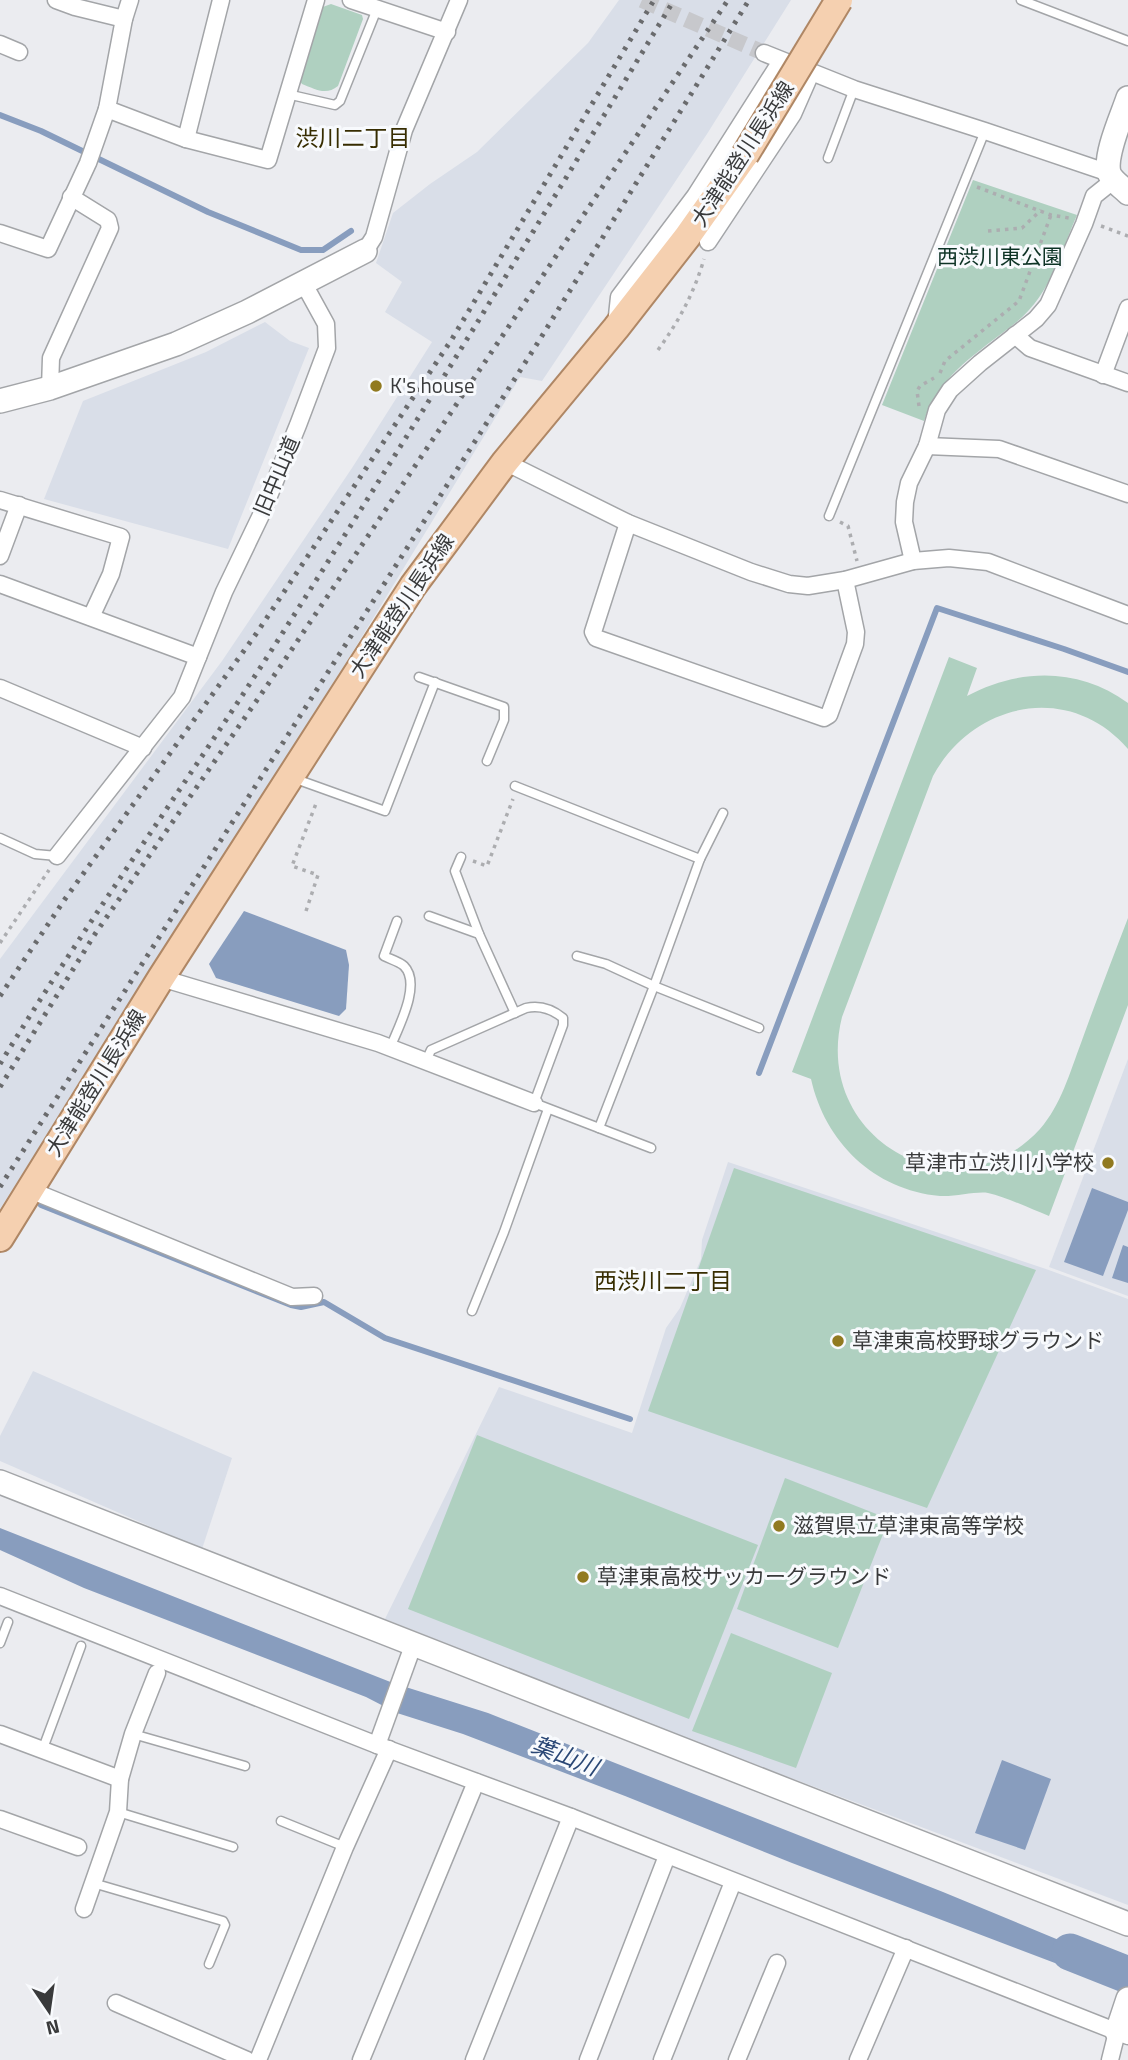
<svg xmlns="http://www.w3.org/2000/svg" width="1128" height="2060" viewBox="0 0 1128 2060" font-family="'Titillium Web','Noto Sans JP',sans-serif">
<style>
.built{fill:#d9dee8}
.green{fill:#afd0c0}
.water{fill:#889dbe}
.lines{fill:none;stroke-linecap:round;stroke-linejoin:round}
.stream{stroke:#889dbe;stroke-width:6}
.river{stroke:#889dbe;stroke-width:37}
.street-tunnel{stroke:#c7c8cc;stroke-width:16;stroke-dasharray:16 8;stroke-linecap:butt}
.lane-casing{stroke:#a3a5a8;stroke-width:11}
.street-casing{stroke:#a3a5a8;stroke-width:19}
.secondary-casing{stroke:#a3a5a8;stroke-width:26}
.primary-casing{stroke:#af8765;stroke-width:30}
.path{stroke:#acadb0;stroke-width:3.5;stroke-dasharray:3.5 5;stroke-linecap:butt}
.lane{stroke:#fff;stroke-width:8}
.street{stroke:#fff;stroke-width:16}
.secondary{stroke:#fff;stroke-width:23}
.primary{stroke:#f5d0b0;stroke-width:26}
.rail{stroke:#6a6b6d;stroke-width:5;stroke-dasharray:3.5 7;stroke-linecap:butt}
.primary-bridge-casing{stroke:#af8765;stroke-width:30;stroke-linecap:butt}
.primary-bridge{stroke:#f5d0b0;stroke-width:26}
.poi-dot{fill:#917a20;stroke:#f8fafd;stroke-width:2.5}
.labels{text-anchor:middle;stroke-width:6;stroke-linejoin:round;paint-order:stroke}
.street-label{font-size:21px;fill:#393a3b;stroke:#f8fafd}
.park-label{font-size:21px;fill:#0d3325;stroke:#f8fafd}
.poi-label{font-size:21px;fill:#393a3b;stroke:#f8fafd;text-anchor:start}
.neighbourhood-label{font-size:23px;fill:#372d01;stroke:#f8fafd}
.water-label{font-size:23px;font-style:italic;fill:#2a4775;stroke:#f8fafd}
</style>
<rect width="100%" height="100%" fill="#ebecf0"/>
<g class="built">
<polygon points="619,0 791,0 707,134 542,381 520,377 352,653 0,1209 0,959 222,661 352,468 432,342 385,312 402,282 376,263 393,213 430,184 477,152 588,43"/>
<polygon points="265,322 290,341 309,348 228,549 44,499 83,401 206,352"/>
<polygon points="1128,1059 1128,1296 1049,1267"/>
<polygon points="728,1162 1046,1269 1128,1299 1128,1905 677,1735 385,1619 499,1387 632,1433 666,1328 680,1308 701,1259 702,1240"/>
<polygon points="33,1371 232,1458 202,1549 0,1461 0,1436"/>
</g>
<g class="green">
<path d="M331,4L362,15L363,19L338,86C326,96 315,89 302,84L299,80L320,8Z"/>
<path d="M973,180L1077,215C1063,247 1053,284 1029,310C1022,318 1013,325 1005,331C971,357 938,379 924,421L882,405Z"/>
<path d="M949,657L977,668L967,696C1019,668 1079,667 1128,703V749C1070,682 974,701 933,776L842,1017C811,1140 957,1220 1040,1129C1061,1105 1070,1072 1081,1043C1096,1001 1112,960 1128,918V1005L1049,1216C1031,1209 1006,1197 988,1193C977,1191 955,1197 940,1196C874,1190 825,1142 811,1079L792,1072Z"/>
<polygon points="734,1168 1036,1270 927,1508 648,1411"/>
<polygon points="477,1435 758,1545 689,1719 408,1609"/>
<polygon points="785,1478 889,1519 838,1648 737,1609"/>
<polygon points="731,1633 832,1673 796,1768 692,1731"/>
</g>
<g class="water">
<polygon points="244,911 346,950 349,965 346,1009 339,1016 216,978 209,964"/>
<polygon points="1092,1188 1128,1202 1128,1210 1103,1276 1064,1262"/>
<polygon points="1123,1245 1128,1247 1128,1283 1112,1278"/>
<polygon points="0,1528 393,1683 488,1713 943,1892 1119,1965 1113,1985 792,1863 625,1796 463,1734 397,1713 366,1697 84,1588 0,1550"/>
<polygon points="1002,1760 1051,1779 1025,1850 975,1833"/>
</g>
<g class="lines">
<g class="stream">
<polyline points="0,115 41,131 208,212 301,250 323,250 351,231"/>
<polyline points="759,1073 937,608 1064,649 1128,672"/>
<polyline points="41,1205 291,1305 301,1307 324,1302 385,1338 630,1419"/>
</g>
<polyline class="river" points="1070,1952 1128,1975"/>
<polyline class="street-tunnel" points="642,0 764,53"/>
<g class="lane-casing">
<g id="lane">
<polyline points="1021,0 1128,41"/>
<polyline points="287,94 335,105 340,101 377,9"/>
<polyline points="828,158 854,89"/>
<polyline points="829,516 985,131"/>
<polyline points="419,677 504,707 504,720 487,761"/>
<polyline points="293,778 385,811 435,682"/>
<polyline points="515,786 700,859"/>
<polyline points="0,838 35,854 57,856"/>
<polyline points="461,857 455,871 479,934"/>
<polyline points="429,916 479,934 515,1013"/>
<polyline points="577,956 606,964 654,986 759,1028"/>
<path d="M390,1048C398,1028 422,984 404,966C400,962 390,959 384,956L397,921"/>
<path d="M426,1061L431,1050L526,1008C539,1005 552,1009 563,1018V1025L534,1103L651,1148"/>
<polyline points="599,1128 654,986 700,859 723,813"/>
<polyline points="472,1311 504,1232 548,1109"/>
<polyline points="0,1643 8,1622"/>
<polyline points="133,1734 245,1766"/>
<polyline points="42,1751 81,1646"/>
<polyline points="118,1812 233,1847"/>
<polyline points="281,1821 345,1847"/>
<polyline points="93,1883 223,1921 225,1925 209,1964"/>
</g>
</g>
<g class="street-casing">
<g id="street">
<polyline points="56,0 75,7 124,19"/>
<polyline points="130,0 124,19 107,109 186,139 268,160 316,0"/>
<polyline points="351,0 447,32"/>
<polyline points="0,44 19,52"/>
<polyline points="764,53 854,89 985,131 1109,173"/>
<polyline points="186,139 221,0"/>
<polyline points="0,233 48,249 88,163 107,109"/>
<polyline points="708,242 793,114 811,73"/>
<polyline points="365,251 374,237 404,130 459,0"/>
<polyline points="616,325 619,297 695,196 781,61"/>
<polyline points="1015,335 1030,348 1128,383"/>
<polyline points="1103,375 1128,308"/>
<polyline points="50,388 51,358 110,228 108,220 71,197"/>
<polyline points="927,446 999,449 1128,494"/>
<polyline points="505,462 628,523 751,572 789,584 808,586 845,580 913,561 949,558 988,562 1128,615"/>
<polyline points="0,500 121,537 111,574 91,617"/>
<polyline points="628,523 593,632 596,638 824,718 829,715 855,644 856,632 845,580"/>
<polyline points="0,556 19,505"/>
<polyline points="913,561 904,522 905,502 909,483 927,446 937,410 950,390 980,363 1036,319 1048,305 1084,224 1094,196 1114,180"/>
<polyline points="0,584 198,657"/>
<polyline points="0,688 143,748"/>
<polyline points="57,856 182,697 224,592 262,513 298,425 327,348 326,324 304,284"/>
<polyline points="161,978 378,1043 534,1103"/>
<polyline points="30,1190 292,1297 314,1296"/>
<polyline points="0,1596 377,1745 571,1817 1128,2036"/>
<polyline points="0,1734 120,1779"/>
<polyline points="377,1745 414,1643"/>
<polyline points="0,1819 78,1847"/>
<polyline points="84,1909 118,1812 120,1779 133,1734 157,1673"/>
<polyline points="116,2003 247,2060"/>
<polyline points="258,2060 345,1847 389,1749"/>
<polyline points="361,2060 476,1782"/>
<polyline points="474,2060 571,1817"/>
<polyline points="588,2060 667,1856"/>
<polyline points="662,2060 733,1882"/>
<polyline points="737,2060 777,1963"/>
<polyline points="858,2060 906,1948"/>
<polyline points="1110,2060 1117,2032"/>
</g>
</g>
<g class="secondary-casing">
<g id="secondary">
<path d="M1128,98C1122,116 1104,155 1109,173C1112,181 1122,187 1128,193"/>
<polyline points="0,401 50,388 176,344 247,312 365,251"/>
<polyline points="0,1482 1128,1924"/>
<polyline points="1117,2032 1128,1999"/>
</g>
</g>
<g class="primary-casing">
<polyline id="primary" points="0,1238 161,978 413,586 505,462 616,328 687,237 745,155"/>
</g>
<g class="path">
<polyline points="977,187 1051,215 1069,218"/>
<polyline points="1101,226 1128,236"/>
<polyline points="988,231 1022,228 1041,210"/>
<path d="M658,350C679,321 694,293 704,259"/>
<polyline points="940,373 945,361 1019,301 1051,215"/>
<polyline points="919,406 917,391 920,386 934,378"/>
<polyline points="840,522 848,526 857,561"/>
<polyline points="473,861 487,866 513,799"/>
<polyline points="306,911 318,875 292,866 317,801"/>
<polyline points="0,943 49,870"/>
</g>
<use href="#lane" class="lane"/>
<use href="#street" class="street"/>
<use href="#secondary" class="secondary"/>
<use href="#primary" class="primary"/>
<g class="rail">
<polyline points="0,996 65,899 256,634 452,339 654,0"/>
<path d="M0,1064C86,923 182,790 271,651C409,436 542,218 674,0"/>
<polyline points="0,1087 95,934 282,664 728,0"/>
<polyline points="0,1187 537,344 749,0"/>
</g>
<g class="primary-bridge-casing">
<polyline id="primary-bridge" points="745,155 839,0"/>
</g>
<use href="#primary-bridge" class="primary-bridge"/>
</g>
<g class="poi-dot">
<circle cx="376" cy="386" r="7"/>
<circle cx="1108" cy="1163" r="7"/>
<circle cx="838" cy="1341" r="7"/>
<circle cx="779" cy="1526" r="7"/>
<circle cx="583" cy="1577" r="7"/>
</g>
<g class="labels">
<g class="street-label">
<text transform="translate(743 154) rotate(-57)" y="7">大津能登川長浜線</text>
<text transform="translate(277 476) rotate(-67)" y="7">旧中山道</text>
<text transform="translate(402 606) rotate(-56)" y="7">大津能登川長浜線</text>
<text transform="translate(96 1083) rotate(-58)" y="7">大津能登川長浜線</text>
</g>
<g class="park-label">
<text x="1000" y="264">西渋川東公園</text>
</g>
<g class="poi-label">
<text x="390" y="393">K's house</text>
<text x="1094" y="1170" text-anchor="end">草津市立渋川小学校</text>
<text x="852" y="1348">草津東高校野球グラウンド</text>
<text x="793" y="1533">滋賀県立草津東高等学校</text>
<text x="597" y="1584">草津東高校サッカーグラウンド</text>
</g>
<g class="neighbourhood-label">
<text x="353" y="146">渋川二丁目</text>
<text x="663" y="1289">西渋川二丁目</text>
</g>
<g class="water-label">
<text transform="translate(565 1756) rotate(21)" y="8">葉山川</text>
</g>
</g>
<g transform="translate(49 2011) rotate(167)" stroke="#f8fafd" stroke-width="5" paint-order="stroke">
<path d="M0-5L12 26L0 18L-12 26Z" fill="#393a3b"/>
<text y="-10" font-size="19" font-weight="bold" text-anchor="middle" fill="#393a3b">N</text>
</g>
</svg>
